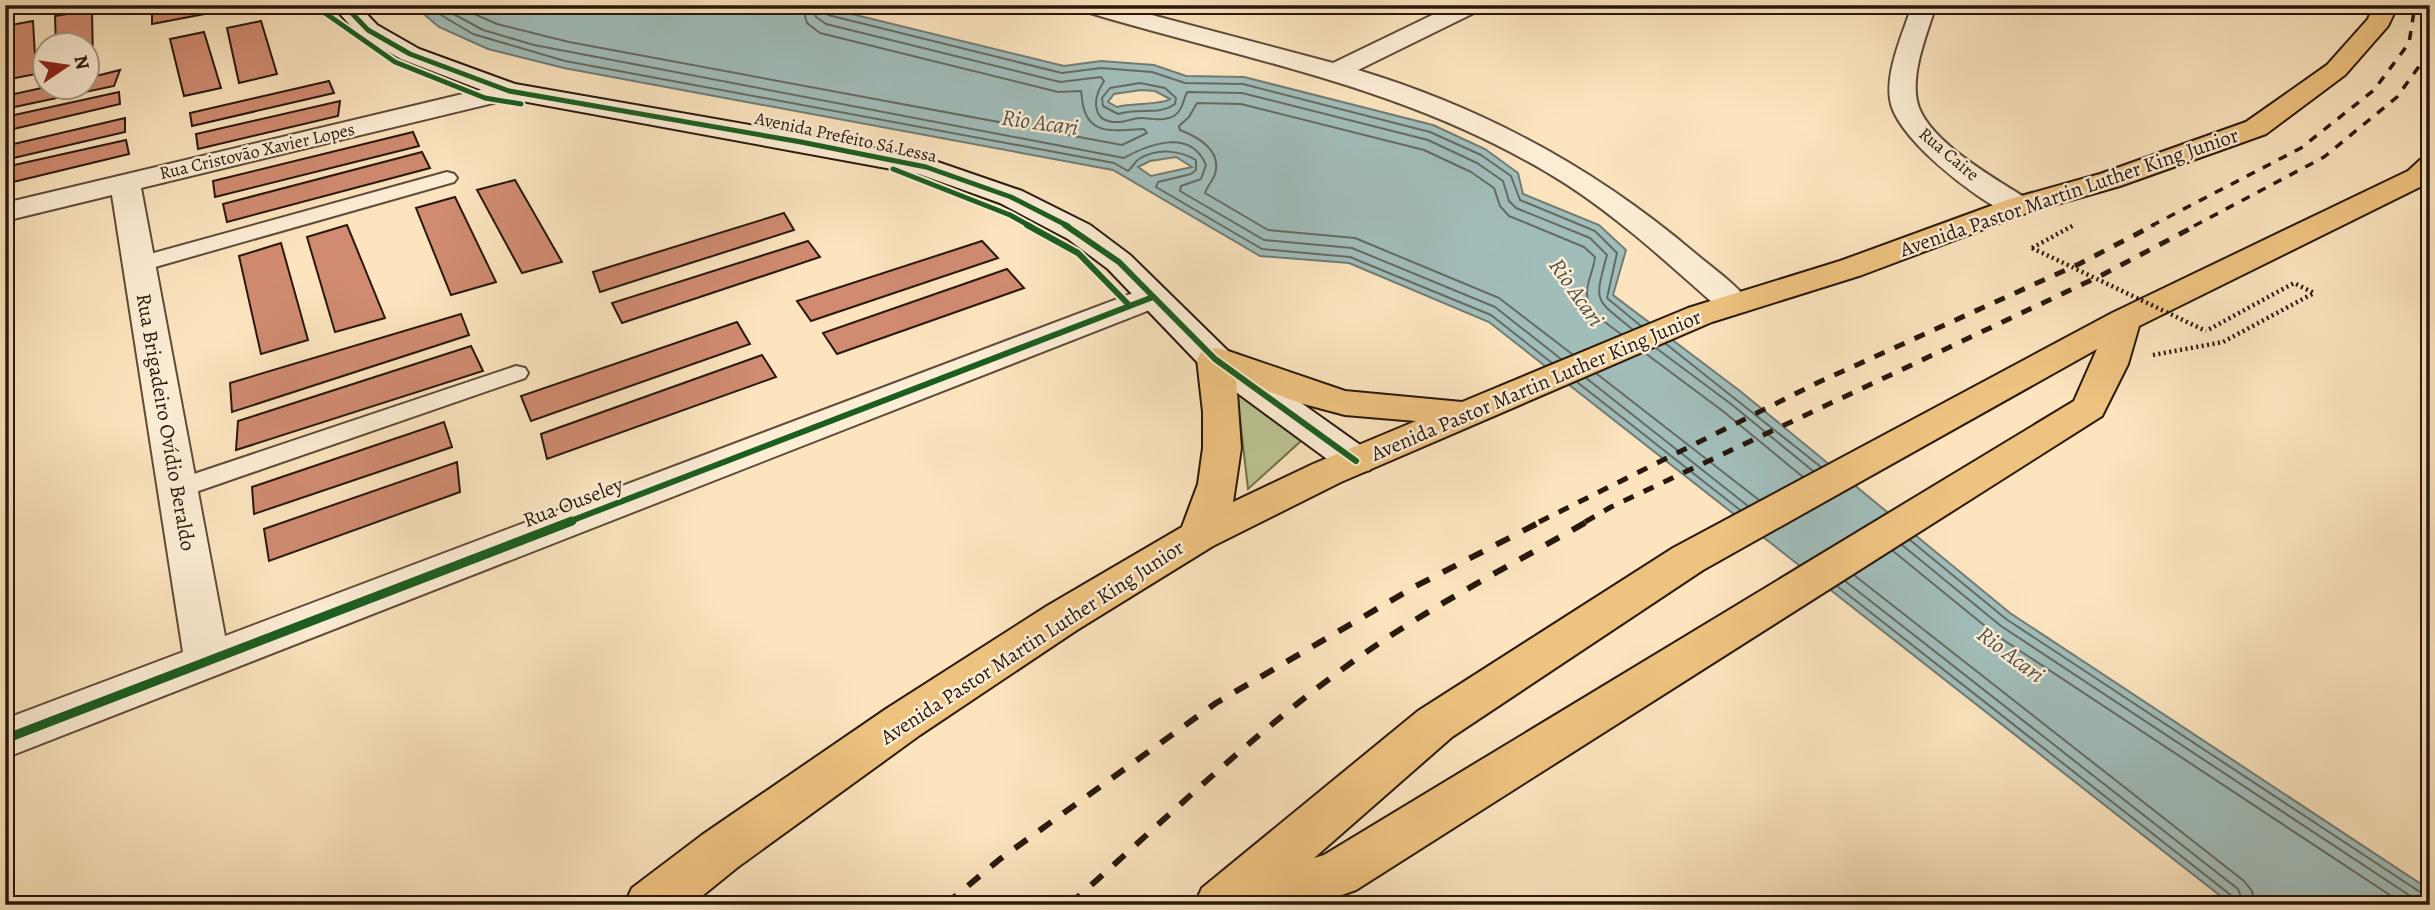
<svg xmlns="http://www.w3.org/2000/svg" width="2435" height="910" viewBox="0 0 2435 910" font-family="Alegreya,serif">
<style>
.green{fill:#bcc593;stroke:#726e50;stroke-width:2}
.water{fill:#a1bdba;stroke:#717b75;stroke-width:2;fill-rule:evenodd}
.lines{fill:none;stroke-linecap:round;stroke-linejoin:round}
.shore{stroke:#656a64;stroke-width:2}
.building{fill:#d08b71;stroke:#29180d;stroke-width:2}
.lane-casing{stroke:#5e4b39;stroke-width:4}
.street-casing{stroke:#5e4b39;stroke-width:4}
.secondary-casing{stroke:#29180d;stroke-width:4}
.primary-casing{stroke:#29180d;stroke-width:4}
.path{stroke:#29180d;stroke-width:4.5;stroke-dasharray:2 3.5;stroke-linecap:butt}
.lane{fill:#fcedd5;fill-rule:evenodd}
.street{fill:#fcedd5;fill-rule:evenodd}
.secondary{fill:#fcedd5;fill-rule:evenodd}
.primary{fill:#eec27f;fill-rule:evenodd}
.rail-far2{stroke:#29180d;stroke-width:3.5;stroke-dasharray:9 9;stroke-linecap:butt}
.rail-far1{stroke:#29180d;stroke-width:5;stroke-dasharray:11 11;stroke-linecap:butt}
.rail{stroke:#29180d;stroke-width:6;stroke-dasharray:15 15;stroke-linecap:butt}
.path-bridge{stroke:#29180d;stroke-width:4.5;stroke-dasharray:2 3.5;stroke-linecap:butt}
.cycleway-far2-casing{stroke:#fcedd5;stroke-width:9}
.cycleway-far1-casing{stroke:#fcedd5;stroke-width:10}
.cycleway-casing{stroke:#fcedd5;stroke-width:13}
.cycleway-far2{stroke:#1b5e20;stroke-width:5}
.cycleway-far1{stroke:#1b5e20;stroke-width:6}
.cycleway{stroke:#1b5e20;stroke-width:9}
.labels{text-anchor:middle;stroke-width:5;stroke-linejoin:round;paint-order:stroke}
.far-street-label{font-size:18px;fill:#29180d;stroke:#fcedd5}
.street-label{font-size:21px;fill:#29180d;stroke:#fcedd5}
.water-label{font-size:23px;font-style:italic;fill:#53524a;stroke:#fcedd5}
</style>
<rect width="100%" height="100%" fill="#fbe4be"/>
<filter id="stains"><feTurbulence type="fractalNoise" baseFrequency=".00286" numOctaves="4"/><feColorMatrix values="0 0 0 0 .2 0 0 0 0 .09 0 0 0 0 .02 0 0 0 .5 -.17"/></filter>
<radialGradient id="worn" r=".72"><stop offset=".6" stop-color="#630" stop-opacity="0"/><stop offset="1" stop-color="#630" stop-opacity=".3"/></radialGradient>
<polygon class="green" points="1237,392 1301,441 1248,489"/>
<path class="water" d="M413,5H815L1064,66L1101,61L1154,65L1186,76L1244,77L1433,125L1485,149L1518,173L1523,194L1599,225L1626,250L1613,295L1740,391L2010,613L2430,890V905H2232L1489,322L1349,263L1260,256L1113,170L564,68L488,49L439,27ZM1141,90L1155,91L1170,99C1162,105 1132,103 1117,107L1108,102L1114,94ZM1176,157L1192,167L1151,176L1138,167L1150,161Z"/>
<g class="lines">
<g class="shore">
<path d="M424,5L473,34L565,61L1114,163L1128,171C1133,167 1134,162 1139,159C1157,148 1179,150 1196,160V170L1191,174L1158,182L1156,187L1262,249L1350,257L1491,315L1552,363"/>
<path d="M437,5L483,30L534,45L1124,158C1151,143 1191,129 1206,165L1201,179L1181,186L1180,191L1264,240L1352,248L1495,307L1561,359"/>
<path d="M454,5L497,24L569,42L1122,145L1147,133L1144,129C1121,129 1092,138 1084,109C1082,103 1082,97 1081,91L1058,92L820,33L807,23L802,5"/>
<path d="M813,5L816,17L826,24L1060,82L1101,77L1104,81C1092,99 1091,124 1120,122C1127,121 1134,118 1141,118C1152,118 1164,122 1174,116C1183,110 1183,100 1187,92L1242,93L1428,140L1477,163L1503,181L1509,201L1516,208L1590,238L1607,255C1594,303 1594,298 1632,329"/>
<polyline points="821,5 822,11 828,15 1062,73 1101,68 1152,72 1185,83 1243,84 1430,132 1481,155 1511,176 1520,200 1595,231 1617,253 1607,298 1641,326"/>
<path d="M1140,83L1165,88L1176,98L1175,104C1158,116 1140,107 1118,114L1103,106L1102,98L1110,88Z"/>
<polyline points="1666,344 1821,467"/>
<polyline points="1656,348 1731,404 1813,471"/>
<polyline points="1645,353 1724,412 1803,477"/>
<path d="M1572,354L1499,298L1355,238L1268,230L1205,193C1207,186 1213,181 1215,174C1222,150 1198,137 1180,130L1179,126L1189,117L1197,103L1241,104L1424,150L1471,172L1494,188L1500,206L1509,216L1584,247L1595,257C1594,267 1590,275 1588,285C1582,309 1604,322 1621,334"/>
<polyline points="1597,374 1759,500"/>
<polyline points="1586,378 1748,506"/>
<polyline points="1577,382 1740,510"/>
<polyline points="1910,540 2006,619 2423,894 2430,895"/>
<polyline points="1902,545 2001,626 2418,901 2430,904"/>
<polyline points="1893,551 1996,635 2405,905"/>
<polyline points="1854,575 2244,881 2252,891 2255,905"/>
<polyline points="1845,581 2238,889 2244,905"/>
<polyline points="1837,586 2232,896 2235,905"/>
</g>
</g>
<g class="building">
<polygon points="5,5 30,5 30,9 5,14"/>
<polygon points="193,5 252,5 152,24 152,13"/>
<polygon points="92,10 93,65 88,66 88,46 56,46 55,16"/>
<polygon points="33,21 36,74 5,80 5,26"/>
<polygon points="261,21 277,74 239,83 227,28"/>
<polygon points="204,32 221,88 184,96 170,39"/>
<polygon points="120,70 114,86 5,109 5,96 46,87 88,88 88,78"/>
<polygon points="329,81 334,93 192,126 190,113"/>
<polygon points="119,92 120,104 5,131 5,117"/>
<polygon points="340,101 338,116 198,149 196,134"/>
<polygon points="125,118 125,132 5,160 5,146"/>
<polygon points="413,132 419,146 215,197 213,181"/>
<polygon points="126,140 129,154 5,184 5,167"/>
<polygon points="422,152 430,168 227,222 223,204"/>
<polygon points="515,180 562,262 522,273 477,190"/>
<polygon points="455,197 496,282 451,295 416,208"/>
<polygon points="784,213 794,230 600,292 593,272"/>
<polygon points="347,225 385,318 335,332 307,237"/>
<polygon points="808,241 820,257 622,323 612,303"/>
<polygon points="982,241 998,258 811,321 797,301"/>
<polygon points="281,243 308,340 261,354 239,256"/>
<polygon points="1007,269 1024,288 837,354 823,333"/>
<polygon points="461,314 469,335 232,412 230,383"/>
<polygon points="737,322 750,344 531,421 521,396"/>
<polygon points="471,346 483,371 236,450 238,421"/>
<polygon points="762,355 776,377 547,459 541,434"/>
<polygon points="444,422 452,447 254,514 252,487"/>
<polygon points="457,462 460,492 269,561 264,529"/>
</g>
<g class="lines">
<g class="lane-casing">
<g id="lane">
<polygon points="447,172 454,174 457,178 454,182 148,269 132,269 129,264 132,259"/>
<polygon points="516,366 525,368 528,373 525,378 187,495 177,498 167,495 163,489 167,483"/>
</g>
</g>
<g class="street-casing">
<g id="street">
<path d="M1076,5H1114L1333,63L1453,5H1484L1480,10L1358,70C1484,108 1596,169 1696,254C1714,269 1737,285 1751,304L1746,311L1734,314L1722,311C1672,267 1623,221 1566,184C1422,93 1271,65 1110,19L1080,10Z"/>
<path d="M1912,5H1936C1927,34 1911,71 1917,101C1925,140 1996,179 2029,200L2033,206L2029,212C2021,214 2015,216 2008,213C1975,199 1894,136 1890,99C1886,69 1903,34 1912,5Z"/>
<polygon points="509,83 518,85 522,91 518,97 141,188 225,636 1141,290 1153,287 1165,290 1170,297 1165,304 5,758 5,719 183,652 112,195 5,221 5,203"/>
</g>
</g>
<g class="secondary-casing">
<polygon id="secondary" points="332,5 358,5 377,25 419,49 515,84 801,134 926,158 1022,191 1090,225 1130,255 1228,351 1370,452 1375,461 1370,470 1356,474 1342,470 1202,367 1108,269 1068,239 1000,203 919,174 500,97 401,59 359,35"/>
</g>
<g class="primary-casing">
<g id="primary">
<path d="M2374,5H2398L2388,26L2345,75L2266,134L2120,186L2029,212L1862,275L1712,322L1341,482L1213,546L1077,630L920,735L738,867L691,905H624L632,888L702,835L886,709L1047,606L1182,527L1198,484L1203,448V412L1197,359L1202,351L1215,348L1228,351L1345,391L1462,402L1688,308L1840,261L2007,200L2100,174L2246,122L2327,65L2368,19ZM1236,379L1300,403L1345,415L1416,421L1313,464L1233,502L1241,448Z"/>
<path d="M2430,157L2428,183L2139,326L2128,364L2102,416L1356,890L1313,905H1194L1202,888L1418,711L1673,548L2112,313L2408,171L2420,160ZM2097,349L2074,401L1324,855L1314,858L1452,737L1703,570Z"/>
</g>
</g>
<g class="path">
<polyline points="2032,248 2074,225"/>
<polyline points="2153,355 2223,342 2314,293 2294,283 2206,331"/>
</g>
<use href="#lane" class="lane"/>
<use href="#street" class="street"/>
<use href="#secondary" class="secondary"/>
<use href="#primary" class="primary"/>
<g class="rail-far2">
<polyline points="2151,226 2301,148 2374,90 2409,43 2415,5"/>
<polyline points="2194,226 2324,157 2397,97 2430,51"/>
</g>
<g class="rail-far1">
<polyline points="1539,522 1819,382 2079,264 2154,225"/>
<polyline points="1585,522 1611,507 2102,275 2197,225"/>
</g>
<g class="rail">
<polyline points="945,905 1000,859 1216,703 1416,586 1542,521"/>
<path d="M1069,905C1173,813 1274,712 1390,636C1454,594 1522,559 1588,521"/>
</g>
<polyline class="path-bridge" points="2032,248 2206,331"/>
<g class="cycleway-far2-casing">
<g id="cycleway-far2">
<polyline points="320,5 325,13 395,62 485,98 521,104"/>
<polyline points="344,5 368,30 410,54 509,91 801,142 926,167 1011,197 1068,226"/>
<polyline points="893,169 1010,215 1030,226"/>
</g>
</g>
<g class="cycleway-far1-casing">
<g id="cycleway-far1">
<polyline points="1027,225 1078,253 1129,305"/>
<polyline points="1065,225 1119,262 1215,359 1356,461"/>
<polyline points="568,522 1153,297"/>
</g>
</g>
<g class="cycleway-casing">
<polyline id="cycleway" points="5,739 572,521"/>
</g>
<use href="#cycleway-far2" class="cycleway-far2"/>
<use href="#cycleway-far1" class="cycleway-far1"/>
<use href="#cycleway" class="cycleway"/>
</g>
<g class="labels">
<g class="far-street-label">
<text transform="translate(846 137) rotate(12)" y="6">Avenida Prefeito Sá Lessa</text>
<text transform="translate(257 151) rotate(-13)" y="6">Rua Cristovão Xavier Lopes</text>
<text transform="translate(1949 154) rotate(40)" y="6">Rua Caire</text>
</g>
<g class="street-label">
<text transform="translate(2069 192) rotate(-19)" y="7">Avenida Pastor Martin Luther King Junior</text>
<text transform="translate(1536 385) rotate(-23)" y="7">Avenida Pastor Martin Luther King Junior</text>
<text transform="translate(166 422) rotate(80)" y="7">Rua Brigadeiro Ovídio Beraldo</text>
<text transform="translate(573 502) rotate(-21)" y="7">Rua Ouseley</text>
<text transform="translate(1032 642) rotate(-33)" y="7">Avenida Pastor Martin Luther King Junior</text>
</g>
<g class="water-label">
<text transform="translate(1040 122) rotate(8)" y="8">Rio Acari</text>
<text transform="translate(1577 292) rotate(55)" y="8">Rio Acari</text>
<text transform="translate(2011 654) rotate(37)" y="8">Rio Acari</text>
</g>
</g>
<rect width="2435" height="910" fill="none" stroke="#fbe4be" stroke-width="28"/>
<rect x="7" y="7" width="2421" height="896" fill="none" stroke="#29180d" stroke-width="3.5"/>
<rect x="14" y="14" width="2407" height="882" fill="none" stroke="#29180d" stroke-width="2"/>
<g transform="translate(66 66) rotate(77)"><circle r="33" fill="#fcedd5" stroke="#a89885" stroke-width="2"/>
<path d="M0-5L12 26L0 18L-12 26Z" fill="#8f2418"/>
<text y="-10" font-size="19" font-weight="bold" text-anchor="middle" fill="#29180d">N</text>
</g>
<rect width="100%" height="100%" filter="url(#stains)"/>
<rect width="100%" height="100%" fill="url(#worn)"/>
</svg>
